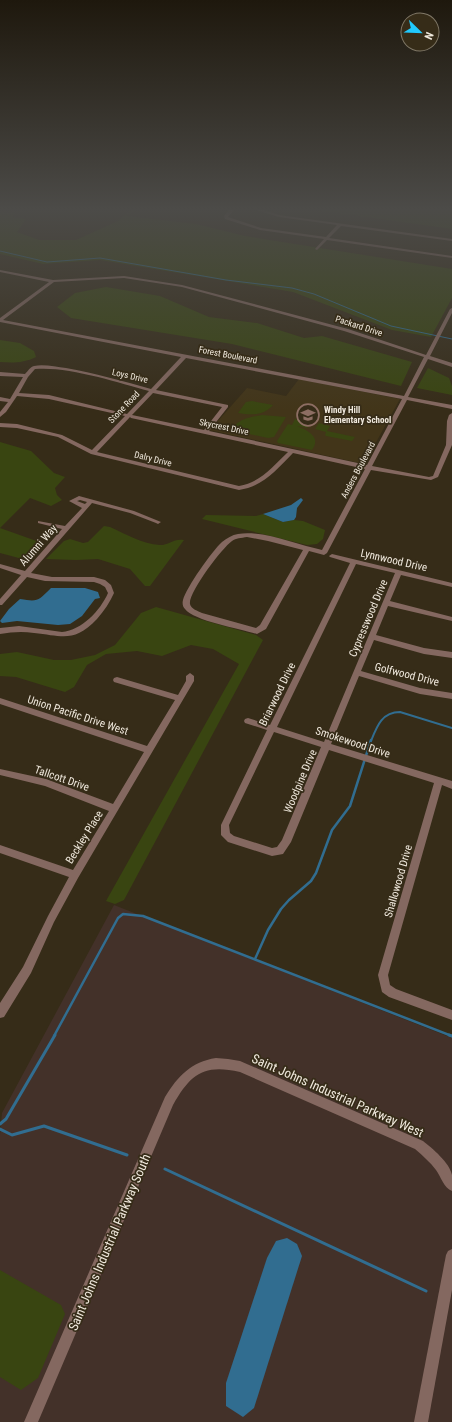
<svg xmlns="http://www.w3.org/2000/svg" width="452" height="1422" viewBox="0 0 452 1422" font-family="'Roboto Condensed',sans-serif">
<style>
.commercial{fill:#433129}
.built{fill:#423519}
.green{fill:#394511}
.water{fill:#316d90}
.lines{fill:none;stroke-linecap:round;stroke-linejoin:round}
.stream-far3{stroke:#316d90;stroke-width:1}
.stream-far2{stroke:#316d90;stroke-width:2}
.stream-far1{stroke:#316d90;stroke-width:2.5}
.stream{stroke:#316d90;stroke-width:3}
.minor{fill:#846860;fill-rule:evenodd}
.labels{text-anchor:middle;stroke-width:3.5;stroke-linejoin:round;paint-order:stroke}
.far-street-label{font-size:9px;fill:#f0e9dd;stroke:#362c18}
.far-poi-label{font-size:9px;font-weight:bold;fill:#f0e9dd;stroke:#362c18;text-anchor:start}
.street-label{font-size:11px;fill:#f0e9dd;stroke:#362c18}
.near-street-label{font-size:13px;fill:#f0e9dd;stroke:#362c18}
</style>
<rect width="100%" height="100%" fill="#362c18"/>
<polygon class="commercial" points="114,905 452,1038 452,1422 0,1422 0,1135 2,1113"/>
<polygon class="built" points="299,379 400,399 364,464 210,430 247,388 286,396"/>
<g class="green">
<polygon points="131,210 137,210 127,216 196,224 245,236 452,269 452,298 431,337 392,330 293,292 100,260 43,264 0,254 0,212 14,213 13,217 26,219 17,232 39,240 76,240 118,221"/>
<polygon points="316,210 452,210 452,229"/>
<polygon points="106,287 160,296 209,317 257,323 304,338 322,336 412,362 401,386 232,344 71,318 57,307 75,293"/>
<path d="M0,340L20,343L34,351L36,357C24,363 13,363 0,362Z"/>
<polygon points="428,368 449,378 452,386 452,395 417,388"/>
<path d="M252,401L273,405C264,416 251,415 238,413L246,402Z"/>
<path d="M262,415L286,417L274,437L268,438L231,430C238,419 250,417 262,415Z"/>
<path d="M295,419L311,422L307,428L297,426C307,430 322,437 312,450L278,443L277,441L288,424L292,425Z"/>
<polygon points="319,423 330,426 327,431 355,437 352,441 326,436 325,435 326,432 315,429"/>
<polygon points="0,442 31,451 54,473 65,477 55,488 57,495 62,500 51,506 30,498 0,528 45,544 30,561 0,553"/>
<polygon points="263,514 283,522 294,520 303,521 325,530 323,539 317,544 307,545 202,519 206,515 256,516"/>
<path d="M104,526L110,527C126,534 142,544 160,545C169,545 174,538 184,540L150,586H145L130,569L98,559L76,560L46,559L64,541L70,539L83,543L88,542Z"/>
<polygon points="156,607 256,635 263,640 124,900 115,904 106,901 239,664 213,649 191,645 162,656 137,651 106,654 87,665 74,687 65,692 16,677 0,676 0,654 17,652 54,660 71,660 95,655 115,645 141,613"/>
<polygon points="0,1270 61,1305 65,1314 38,1378 21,1390 0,1377"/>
</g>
<g class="water">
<polygon points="301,498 303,500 297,508 296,517 294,520 283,522 263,514 291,505"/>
<path d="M51,588H85L98,592L100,598L95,599L82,616L70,624L58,625L17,621L2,623L0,621L9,609L20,599C38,602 38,601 51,588Z"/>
<polygon points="287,1238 297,1244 302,1256 254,1408 243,1417 226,1406 226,1383 267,1258 276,1241"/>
</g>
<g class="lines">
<polyline class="stream-far3" points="0,251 47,262 100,258 226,280 292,288 314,294 391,326 452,339"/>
<path class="stream-far2" d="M371,741C377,726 382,712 400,712L452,728"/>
<g class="stream-far1">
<polyline points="255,959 268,930 281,909 289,900 311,881 316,873 332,830 350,806 371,740"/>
<polyline points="54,1036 118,918 123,914 143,916 452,1036"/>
</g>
<g class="stream">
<polyline points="449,1035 452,1036"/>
<polyline points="0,1124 6,1119 55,1035"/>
<polyline points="0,1129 12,1135 44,1126 127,1155"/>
<polyline points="165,1169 426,1291"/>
</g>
<g class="minor">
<polygon points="229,210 234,210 228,217 261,228 326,237 337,225 279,217 256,210 264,210 279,215 452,239 452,241 341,226 329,238 452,256 452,258 327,240 317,250 315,249 324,239 260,230 225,219 224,216"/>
<path d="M0,270L53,280L124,276L182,285L348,329L426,355L450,309L452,308V313L430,356L452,363V367L428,359L408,397L452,405V409L407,400L372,466L429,477L433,476L446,445L447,421L449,415L452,413V445L438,477L431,480L371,470L327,553L324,555L309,551L266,629L257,634C241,629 194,621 185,609C183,607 182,604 183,600C186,588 212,551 222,542C227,538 232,535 238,534C264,530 297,545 322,550L365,469L293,453C276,470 264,486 239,490L91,454L58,437L17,428L0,427V423L17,424L62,435L92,450L125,416L49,399L17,396L6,412L0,417V412L8,402L0,401V397L10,399L23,377L0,376V372L25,374C28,371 30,367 34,366C44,364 56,367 66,368C94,373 123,381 151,389L181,357L0,322V318L49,282L0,272ZM124,278L182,287L344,331L424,357L404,396L3,320L54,282ZM186,358L402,399L367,465L209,431L228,407V405L156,390ZM35,369C67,366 117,382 149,391L127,414L49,395L19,393L28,377ZM153,393L222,407L204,430L132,415ZM130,417L131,418L288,452C273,466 260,483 239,486L97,452ZM247,537L268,541L303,550L260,625L256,628L202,613C198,611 191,609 190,604C188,593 222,548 232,541C236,538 241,538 247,537Z"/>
<path d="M79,496L134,511L161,522L158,524L156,523L130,513L92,503L31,573L52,577H94L105,580L111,585L114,593C110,602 104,611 97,619C74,643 63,636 34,633C22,631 12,632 0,634V628L19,626L62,632C82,630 100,611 108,593L105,587L100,584L94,582L45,581L27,577L2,605H0V599L21,575L0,568V564L25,571L62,529L38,523V521L65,526L82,508L69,501ZM80,500L87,502L85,504L77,501Z"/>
<path d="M332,554L452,583V587L401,575L390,601L452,617V621L388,606L376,635L424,648L452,652V658L424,654L374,640L361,671L420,688L452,693V699L420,694L359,676L331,744L452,781V789L442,785L388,975L390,985L396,989L452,1010V1020L389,997L382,992L378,975L434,783L329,750L291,842L283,854L272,856L228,842L221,835V825L267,730L245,723L244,721L245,719L248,718L270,725L350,563L330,557L329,556ZM356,564L395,573L324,742L277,727ZM274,732L321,747L282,840L277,847L272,848L234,836L230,833L229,825Z"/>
<polygon points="190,673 194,676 194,681 78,878 54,922 31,973 4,1017 0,1018 0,1003 23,967 48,916 69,877 0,853 0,845 73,870 109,811 45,786 0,775 0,769 46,779 113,804 144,752 0,704 0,698 147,746 175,700 114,682 113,680 114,678 117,677 178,695 186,681 186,676"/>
<path d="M216,1058L228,1059L240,1061L423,1141C432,1148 450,1163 452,1175C452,1180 452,1186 452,1191C444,1188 441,1177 436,1170C430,1162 423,1156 415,1149L240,1072C203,1064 191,1074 173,1105L38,1422H24L165,1097C178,1076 191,1062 216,1058Z"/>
<polygon points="452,1249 452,1290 428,1422 414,1422 446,1255 448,1251"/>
</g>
</g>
<linearGradient id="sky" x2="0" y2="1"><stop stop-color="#1e180d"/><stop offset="0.51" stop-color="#4c4b48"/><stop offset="1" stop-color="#4c4b48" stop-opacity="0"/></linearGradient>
<rect width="452" height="410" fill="url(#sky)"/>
<defs>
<g id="school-ring" transform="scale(1.15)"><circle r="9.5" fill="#362c18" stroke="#8d6e63" stroke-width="1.5"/><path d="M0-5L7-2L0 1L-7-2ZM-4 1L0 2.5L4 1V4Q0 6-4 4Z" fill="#8d6e63"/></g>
</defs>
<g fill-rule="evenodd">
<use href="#school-ring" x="308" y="415"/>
</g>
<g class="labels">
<g class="far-street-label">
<text transform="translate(359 326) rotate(18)" y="3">Packard Drive</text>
<text transform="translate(228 355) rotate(11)" y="3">Forest Boulevard</text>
<text transform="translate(130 376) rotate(13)" y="3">Loys Drive</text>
<text transform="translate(124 407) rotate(-46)" y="3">Stone Road</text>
<text transform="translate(224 427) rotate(12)" y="3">Skycrest Drive</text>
<text transform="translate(153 459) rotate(14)" y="3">Dalry Drive</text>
<text transform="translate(358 470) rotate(-62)" y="3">Anders Boulevard</text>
</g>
<g class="far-poi-label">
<text x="324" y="413">Windy Hill<tspan x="324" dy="10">Elementary School</tspan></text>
</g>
<g class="street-label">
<text transform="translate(38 545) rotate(-49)" y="4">Alumni Way</text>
<text transform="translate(394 560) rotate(13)" y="4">Lynnwood Drive</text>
<text transform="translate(368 618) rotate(-67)" y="4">Cypresswood Drive</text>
<text transform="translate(407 674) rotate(14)" y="4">Golfwood Drive</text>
<text transform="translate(277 694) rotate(-64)" y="4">Briarwood Drive</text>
<text transform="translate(78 715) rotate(18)" y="4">Union Pacific Drive West</text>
<text transform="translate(353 742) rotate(18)" y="4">Smokewood Drive</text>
<text transform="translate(62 778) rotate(19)" y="4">Tallcott Drive</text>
<text transform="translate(300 781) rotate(-67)" y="4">Woodpine Drive</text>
<text transform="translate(84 837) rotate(-58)" y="4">Beckley Place</text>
<text transform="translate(398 881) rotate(-74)" y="4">Shallowood Drive</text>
</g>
<g class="near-street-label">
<text transform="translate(338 1095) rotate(24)" y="5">Saint Johns Industrial Parkway West</text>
<text transform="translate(109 1242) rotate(-67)" y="5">Saint Johns Industrial Parkway South</text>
</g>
</g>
<g transform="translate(420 32) rotate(113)"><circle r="19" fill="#362c18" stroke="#807867"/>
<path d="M0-3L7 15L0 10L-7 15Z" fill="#21c9fd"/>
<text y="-6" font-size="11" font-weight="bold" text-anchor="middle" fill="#f0e9dd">N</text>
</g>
</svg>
